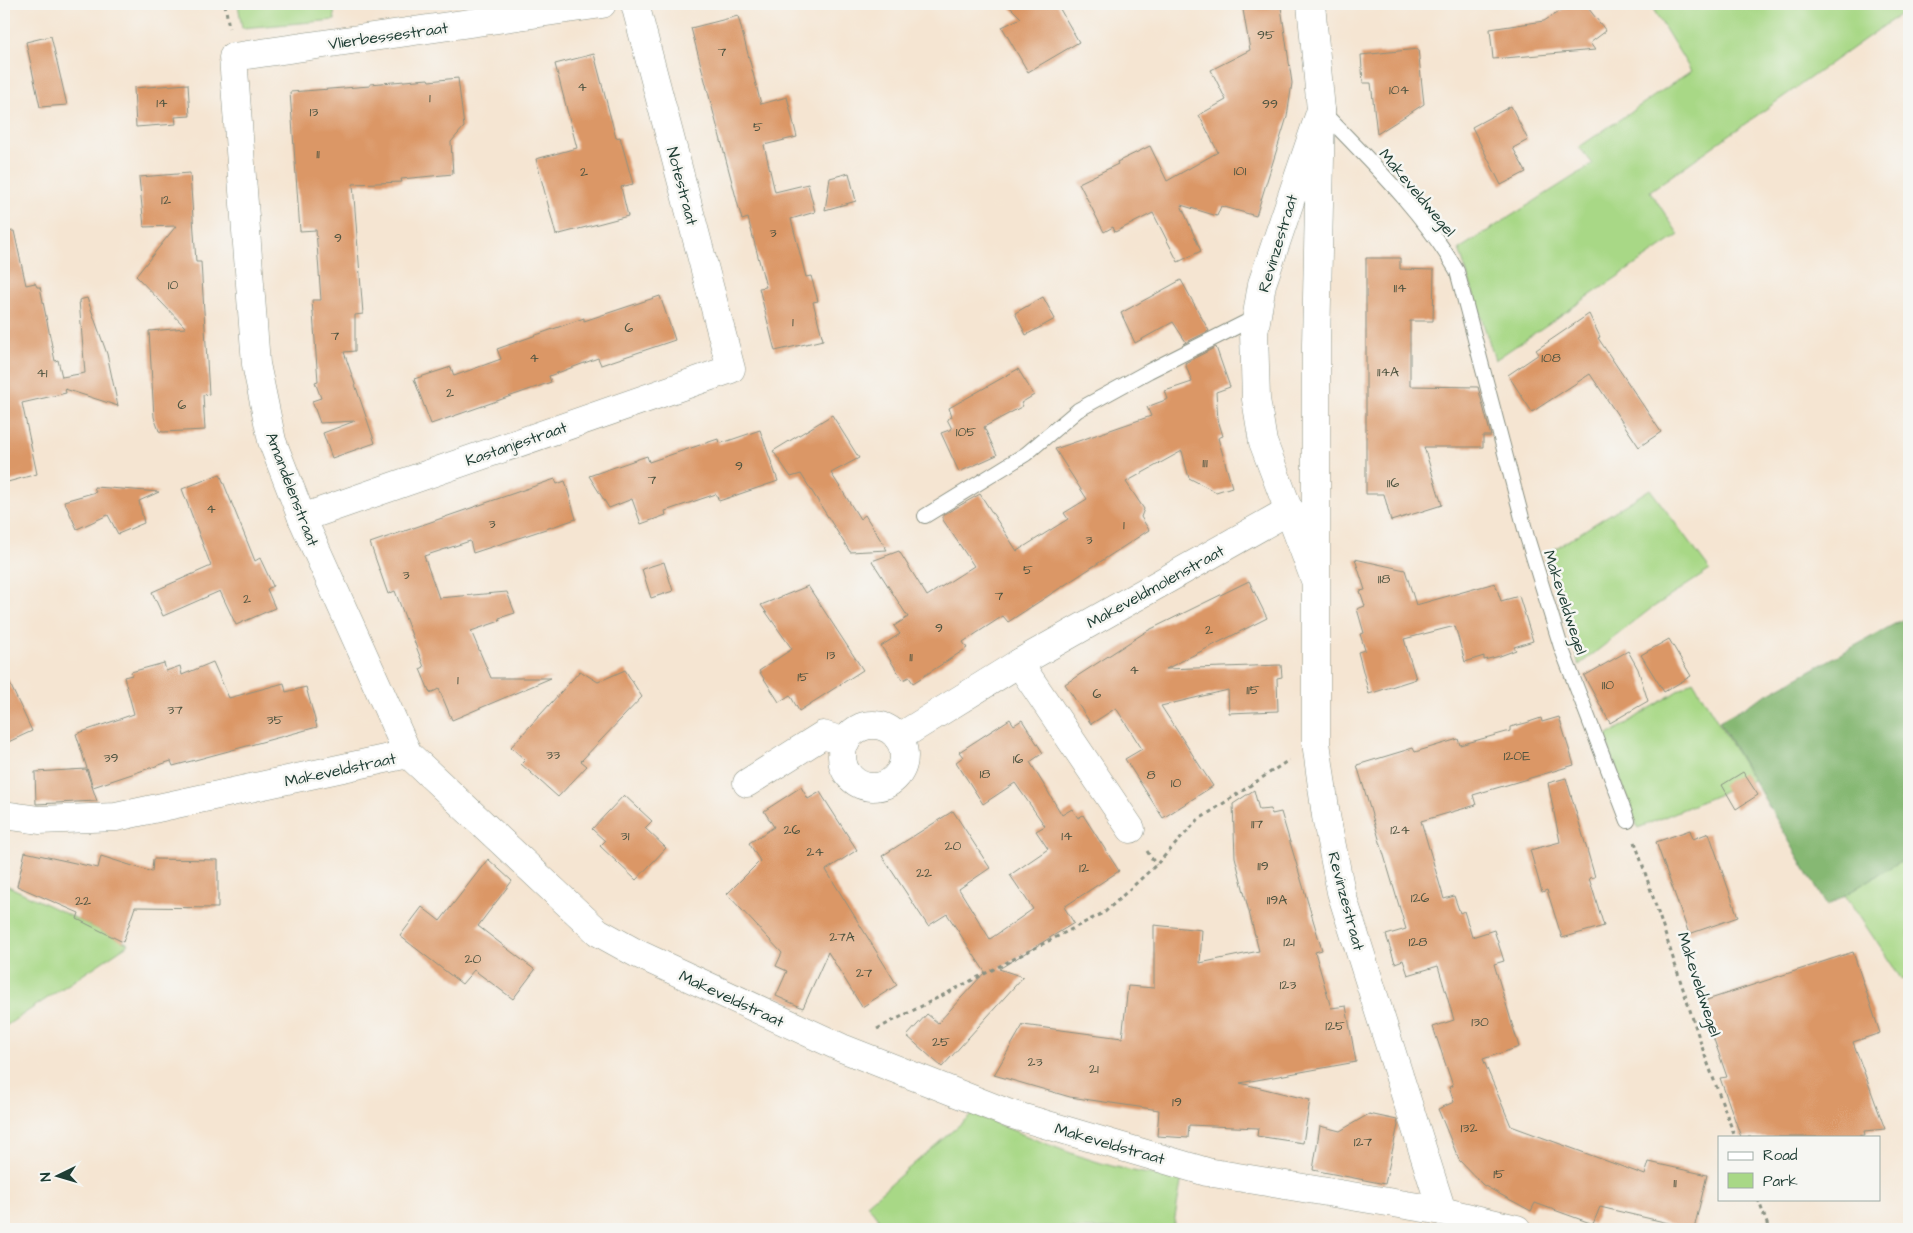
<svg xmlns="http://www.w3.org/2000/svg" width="1913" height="1233" viewBox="0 0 1913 1233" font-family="'Architects Daughter',sans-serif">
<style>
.green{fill:#a8d886;stroke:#648a5d}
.forest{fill:#86b873;stroke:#527a54}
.building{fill:#db9766}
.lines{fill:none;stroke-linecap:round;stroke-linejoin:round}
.lane-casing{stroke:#8a9183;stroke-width:16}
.street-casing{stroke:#8a9183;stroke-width:29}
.path{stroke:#8a9183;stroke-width:3;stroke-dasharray:4 4;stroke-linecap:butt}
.lane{stroke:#fff;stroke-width:14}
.street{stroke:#fff;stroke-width:28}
.labels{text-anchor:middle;stroke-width:5;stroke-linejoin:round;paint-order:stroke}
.number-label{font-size:14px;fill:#4e5440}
.street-label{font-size:16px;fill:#1f3d34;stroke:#f6f6f2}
</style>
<rect width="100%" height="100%" fill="#f6f6f2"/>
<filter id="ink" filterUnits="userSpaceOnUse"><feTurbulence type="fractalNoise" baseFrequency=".02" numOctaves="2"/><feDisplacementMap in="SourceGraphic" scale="10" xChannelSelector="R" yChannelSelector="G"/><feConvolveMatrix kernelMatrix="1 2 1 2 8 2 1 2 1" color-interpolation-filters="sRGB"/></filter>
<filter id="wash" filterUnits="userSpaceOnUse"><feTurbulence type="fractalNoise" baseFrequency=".0096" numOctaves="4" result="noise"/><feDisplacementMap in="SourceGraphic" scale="20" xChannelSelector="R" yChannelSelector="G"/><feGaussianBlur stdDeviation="1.12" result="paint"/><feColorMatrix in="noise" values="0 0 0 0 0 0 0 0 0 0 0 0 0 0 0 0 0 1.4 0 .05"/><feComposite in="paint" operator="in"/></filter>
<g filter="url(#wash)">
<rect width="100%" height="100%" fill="#f5e5d2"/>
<g class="green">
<polygon points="238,4 333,4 335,20 242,28"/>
<polygon points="1650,4 1909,4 1909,8 1650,191 1679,235 1495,360 1459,249 1593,164 1579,147 1691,71"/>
<polygon points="1650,489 1710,570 1649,610 1579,665 1545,555"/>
<polygon points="1693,681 1753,780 1638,828 1605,737"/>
<polygon points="1909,856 1909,975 1902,980 1845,895"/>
<polygon points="4,884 129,944 4,1027"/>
<path d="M972,1114C1040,1140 1109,1175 1182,1177L1173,1229H886L867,1204Z"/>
</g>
<polygon class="forest" points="1909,616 1909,856 1827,906 1719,721"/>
<g id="blocks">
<g class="building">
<polygon points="1007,4 1057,4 1079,42 1028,72 1002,27 1021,18"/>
<polygon points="1242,4 1271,4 1272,8 1281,7 1292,83 1287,117 1256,216 1221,206 1217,216 1181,205 1201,251 1178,262 1153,213 1115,232 1113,227 1104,232 1079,183 1118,164 1117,162 1150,146 1167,181 1218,152 1199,115 1226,100 1211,70 1250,50"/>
<polygon points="1571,4 1585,4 1606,31 1590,43 1595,50 1493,59 1490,29 1544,21"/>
<polygon points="738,16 761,104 787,97 797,137 764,145 775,192 808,184 815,212 791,219 806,277 811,276 818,301 813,302 823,340 775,351 759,288 766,287 748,218 742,220 691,28"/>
<polygon points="51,36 67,105 40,107 26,42"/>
<polygon points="1418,49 1424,104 1377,134 1371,83 1363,83 1361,55"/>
<polygon points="594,54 616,138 620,137 633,184 621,187 628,216 556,235 536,159 577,148 555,64"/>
<polygon points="458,78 464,127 451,142 453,174 401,179 402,182 353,184 363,314 355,315 355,351 344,352 375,443 332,458 323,433 355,421 320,423 312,401 321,398 315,382 318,381 312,300 321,300 316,230 300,231 290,92 370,86 370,84 428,79 429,81"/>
<polygon points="188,84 190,116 175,117 176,124 136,127 134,88"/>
<polygon points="1511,106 1528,140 1513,148 1526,172 1501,185 1472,127"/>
<polygon points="190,173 196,262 201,262 209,394 203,395 205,430 163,432 159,431 154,417 149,331 186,328 136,276 176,226 144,227 139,177"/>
<polygon points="849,173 856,201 825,210 830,178"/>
<polygon points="14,231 26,285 35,283 37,287 40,287 55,361 58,360 62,377 85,373 79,300 87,298 107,354 118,406 65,389 66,393 22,403 37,474 4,483 4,232"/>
<polygon points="1366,258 1400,258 1400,269 1434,270 1433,321 1410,321 1410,386 1478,387 1491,436 1483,436 1483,447 1424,447 1442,505 1391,521 1384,494 1366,494"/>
<polygon points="1181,280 1209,331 1183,344 1186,342 1173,322 1135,343 1121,313"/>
<polygon points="660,296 675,340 601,365 598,358 549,376 551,382 431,424 414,379 451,367 454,376 501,359 497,349 584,318 584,321"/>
<polygon points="1043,297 1055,319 1026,335 1015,313"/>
<polygon points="1589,314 1600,337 1598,338 1661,432 1639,447 1590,374 1532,412 1508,375 1539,354 1536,350"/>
<polygon points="1216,347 1230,387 1216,392 1218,420 1223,436 1218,438 1232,487 1216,492 1189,478 1182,451 1126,482 1144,509 1141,517 1149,530 1008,622 1003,616 963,642 967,648 913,683 909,677 903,680 881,646 900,634 894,626 908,617 872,561 899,551 927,596 974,566 943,520 943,515 980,494 1017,551 1068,519 1064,513 1087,499 1055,449 1151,416 1147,407 1168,399 1165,391 1192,382 1185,363"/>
<polygon points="1018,369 1034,395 1021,403 1023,406 984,427 997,455 959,472 941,433 952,429 947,419 952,417 949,408"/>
<polygon points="832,415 859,458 831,473 860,519 865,515 887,550 850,552 801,474 791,477 773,451"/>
<polygon points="760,430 778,481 719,501 716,494 665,511 666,515 641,524 632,499 609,508 589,476 647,456 649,462 718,439 719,444"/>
<polygon points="220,474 255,561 260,558 273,586 267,589 275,608 236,625 220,591 163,616 152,592 211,566 182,489"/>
<polygon points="555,479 557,484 565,481 576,519 473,553 470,541 424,556 439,598 507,592 515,613 499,618 500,621 471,631 491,678 551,678 452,720 439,689 430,693 420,669 424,667 395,591 388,594 370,543"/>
<polygon points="94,487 109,488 159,492 139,501 144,523 118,534 108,515 77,529 64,501 96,492"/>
<polygon points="1355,559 1405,570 1416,605 1495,583 1501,601 1519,596 1533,641 1514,647 1516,650 1500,656 1484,660 1484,656 1465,662 1455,626 1404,639 1416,679 1369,694 1358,652 1365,650 1360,634 1364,633 1357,609 1365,606 1360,591 1365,590"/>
<polygon points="664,562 673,591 651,598 642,569"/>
<polygon points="1249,581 1267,618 1166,669 1281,665 1282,677 1277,678 1278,711 1229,713 1228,690 1161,706 1213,786 1163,818 1125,759 1142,749 1116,708 1091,724 1065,684 1147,631"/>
<polygon points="808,586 863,670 799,711 790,695 779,702 759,671 792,649 761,605"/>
<polygon points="1669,639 1691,676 1664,692 1641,655"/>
<polygon points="1628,651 1638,669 1648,701 1610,723 1584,676"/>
<polygon points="213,662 229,698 284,683 286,692 306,687 317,727 173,766 171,761 93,787 76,734 134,714 124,677 132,675 131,672 164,663 166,671 180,666 182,675"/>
<polygon points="625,670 642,697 581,761 587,766 558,797 521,764 525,760 511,747 580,671 598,682"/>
<polygon points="4,671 32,731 4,744"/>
<polygon points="1559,717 1574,765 1473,795 1476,805 1421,821 1444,899 1454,896 1460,913 1464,911 1472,937 1494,930 1504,961 1494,964 1519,1047 1483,1059 1511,1126 1645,1175 1649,1162 1707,1175 1694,1229 1600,1207 1593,1224 1535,1203 1531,1211 1483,1185 1459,1160 1438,1109 1454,1102 1449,1087 1453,1086 1433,1027 1454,1020 1438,966 1408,975 1403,960 1395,963 1386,935 1406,929 1357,765 1413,748 1415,752 1458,739 1460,745 1510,731 1510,727 1526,723 1541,718 1542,722"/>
<polygon points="1010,719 1014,725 1022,720 1043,753 1030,762 1062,815 1072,809 1078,818 1083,815 1119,871 1064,907 1074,923 999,969 1023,977 942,1067 907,1036 927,1014 938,1023 985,972 947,914 928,926 882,856 953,811 990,868 959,889 990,939 1033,909 1010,875 1048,849 1036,831 1045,826 1015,783 983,804 956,762 963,757 959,752"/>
<polygon points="86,769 97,801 36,804 35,772"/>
<polygon points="1743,772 1758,795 1736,809 1722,785"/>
<polygon points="1566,778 1595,877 1589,878 1604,926 1562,938 1547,890 1542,892 1530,850 1560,842 1548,783"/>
<polygon points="801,787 808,799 820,792 857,850 826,870 897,985 862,1007 828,952 803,1008 776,996 787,971 776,966 782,953 727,894 760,861 749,843 774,827 764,811"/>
<polygon points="1254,790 1259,810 1271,809 1272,814 1281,812 1322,950 1315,952 1331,1008 1346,1006 1356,1062 1240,1083 1310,1100 1303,1143 1257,1136 1258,1128 1189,1125 1188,1138 1157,1136 1159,1110 1070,1097 994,1075 1023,1025 1122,1038 1128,986 1154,988 1154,925 1202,930 1200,963 1259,951 1235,857 1233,804"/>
<polygon points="624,795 652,821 645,828 666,848 636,880 600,846 605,841 592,829"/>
<polygon points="1690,830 1693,839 1709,833 1738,917 1689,934 1656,842"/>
<polygon points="25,852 98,868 101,856 152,872 153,859 218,860 218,908 135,907 123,942 77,919 79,913 17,886"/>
<polygon points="488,859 512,881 478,926 535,970 513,999 474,970 462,984 400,936 422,907 440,921"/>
<polygon points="1853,952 1880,1033 1853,1042 1885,1129 1864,1131 1865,1135 1851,1137 1741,1137 1720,1078 1727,1077 1701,1002"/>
<polygon points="1369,1114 1397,1120 1398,1125 1385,1184 1313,1170 1320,1126 1340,1131"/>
</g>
</g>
</g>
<g filter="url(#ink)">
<use href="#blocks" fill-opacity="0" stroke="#8a9183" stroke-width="1"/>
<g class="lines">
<g class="lane-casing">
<g id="lane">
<path d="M1322,111C1370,161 1422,211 1457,271L1527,537L1561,647L1628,821"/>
<polyline points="925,516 1026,454 1078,410 1149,371 1256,317"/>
</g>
</g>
<g class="street-casing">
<g id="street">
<polyline points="1311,4 1321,110"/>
<polyline points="302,518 731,369 635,4"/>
<polyline points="1315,580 1263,442 1256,399 1254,333 1262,284 1321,110 1316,345 1316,742 1326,816 1341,892 1442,1211"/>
<polyline points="1019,663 1131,829"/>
<circle cx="873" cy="756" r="31"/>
<polyline points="898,738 1019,663 1290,510"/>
<polyline points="408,754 302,518 272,441 256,364 233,57 602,4"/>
<polyline points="747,783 823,735 846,742"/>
<polyline points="4,815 39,820 116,817 408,754 598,932 636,953 842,1048 1010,1114 1207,1172 1442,1211 1517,1229"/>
</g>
</g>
<g class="path">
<polyline points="225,4 229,28"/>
<polyline points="1635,842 1704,1053 1735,1137"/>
<polyline points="1147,851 1156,865"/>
<polyline points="877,1029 1105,912 1156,865 1198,820 1289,760"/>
<polyline points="1758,1199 1769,1229"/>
</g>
<use href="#lane" class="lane"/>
<use href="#street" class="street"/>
</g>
</g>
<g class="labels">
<g class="number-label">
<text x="1266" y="39">95</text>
<text x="722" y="56">7</text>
<text x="582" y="91">4</text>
<text x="1399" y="94">104</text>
<text x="430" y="102">1</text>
<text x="162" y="107">14</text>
<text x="1270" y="108">99</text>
<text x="314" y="116">13</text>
<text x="758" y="131">5</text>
<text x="318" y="158">11</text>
<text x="1240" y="175">101</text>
<text x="584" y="176">2</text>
<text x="166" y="204">12</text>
<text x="773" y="237">3</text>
<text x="338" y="242">9</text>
<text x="173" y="289">10</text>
<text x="1400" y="292">114</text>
<text x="793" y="326">1</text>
<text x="629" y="332">6</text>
<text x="335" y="340">7</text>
<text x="534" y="362">4</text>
<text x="1551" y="362">108</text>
<text x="1388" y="376">114A</text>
<text x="42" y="377">41</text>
<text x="450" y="397">2</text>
<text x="182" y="409">6</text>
<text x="966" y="436">105</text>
<text x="1205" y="467">111</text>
<text x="739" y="470">9</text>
<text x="652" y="484">7</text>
<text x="1393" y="487">116</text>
<text x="211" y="513">4</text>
<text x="492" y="528">3</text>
<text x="1124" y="529">1</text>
<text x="1089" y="544">3</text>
<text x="1028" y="574">5</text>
<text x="406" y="579">3</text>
<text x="1384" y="583">118</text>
<text x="999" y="600">7</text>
<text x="247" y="603">2</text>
<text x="939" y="632">9</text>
<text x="1209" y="634">2</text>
<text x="831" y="659">13</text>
<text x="911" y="661">11</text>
<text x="1134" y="674">4</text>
<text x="803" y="681">15</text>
<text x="458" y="684">1</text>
<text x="1608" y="689">110</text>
<text x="1253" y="694">115</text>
<text x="1097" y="698">6</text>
<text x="175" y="714">37</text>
<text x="275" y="724">35</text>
<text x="553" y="759">33</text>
<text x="1517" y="760">120E</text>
<text x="111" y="762">39</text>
<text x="1018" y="763">16</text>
<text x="985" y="778">18</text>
<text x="1151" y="779">8</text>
<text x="1176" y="787">10</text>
<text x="1257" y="828">117</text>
<text x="792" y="834">26</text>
<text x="1400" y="834">124</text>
<text x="625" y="840">31</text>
<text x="1067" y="840">14</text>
<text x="953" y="850">20</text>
<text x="815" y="856">24</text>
<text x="1263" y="870">119</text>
<text x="1084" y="872">12</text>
<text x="924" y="877">22</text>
<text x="1420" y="902">126</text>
<text x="1277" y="904">119A</text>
<text x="83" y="905">22</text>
<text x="842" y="941">27A</text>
<text x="1289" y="946">121</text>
<text x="1418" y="946">128</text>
<text x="473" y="963">20</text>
<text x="864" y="977">27</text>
<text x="1288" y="989">123</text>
<text x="1480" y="1026">130</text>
<text x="1335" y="1030">125</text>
<text x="941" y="1046">25</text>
<text x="1035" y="1066">23</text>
<text x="1094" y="1073">21</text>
<text x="1177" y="1106">19</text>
<text x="1469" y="1132">132</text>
<text x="1363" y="1146">127</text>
<text x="1499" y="1178">15</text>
<text x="1675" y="1187">11</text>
</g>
<g class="street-label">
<text transform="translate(388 35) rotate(-8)" y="6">Vlierbessestraat</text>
<text transform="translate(683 186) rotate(75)" y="6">Notestraat</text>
<text transform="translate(1418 192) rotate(50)" y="6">Makeveldwegel</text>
<text transform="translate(1277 243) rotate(-73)" y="6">Revinzestraat</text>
<text transform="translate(516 443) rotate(-19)" y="6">Kastanjestraat</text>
<text transform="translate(293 489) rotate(69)" y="6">Amandelenstraat</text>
<text transform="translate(1155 586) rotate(-29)" y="6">Makeveldmolenstraat</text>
<text transform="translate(1566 602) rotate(72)" y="6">Makeveldwegel</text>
<text transform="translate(340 769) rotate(-12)" y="6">Makeveldstraat</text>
<text transform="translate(1347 901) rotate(75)" y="6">Revinzestraat</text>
<text transform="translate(1700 984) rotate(72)" y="6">Makeveldwegel</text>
<text transform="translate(732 998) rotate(25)" y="6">Makeveldstraat</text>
<text transform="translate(1110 1143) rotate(16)" y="6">Makeveldstraat</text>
</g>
</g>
<rect width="1913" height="1233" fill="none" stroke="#f6f6f2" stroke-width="20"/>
<rect x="1718" y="1136" width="162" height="65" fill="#f6f6f2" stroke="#a0aca6"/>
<rect x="1728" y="1152" width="25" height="8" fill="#ffffff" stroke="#a0aca6"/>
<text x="1763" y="1160" font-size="15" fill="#1f3d34">Road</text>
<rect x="1728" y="1173" width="25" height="15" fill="#a8d886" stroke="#a0aca6"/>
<text x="1763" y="1186" font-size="15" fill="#1f3d34">Park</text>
<g transform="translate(58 1176) rotate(265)" stroke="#f6f6f2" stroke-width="4" paint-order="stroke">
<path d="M0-4L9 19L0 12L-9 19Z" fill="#1f3d34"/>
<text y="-8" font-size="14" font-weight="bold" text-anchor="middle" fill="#1f3d34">N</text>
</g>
</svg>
